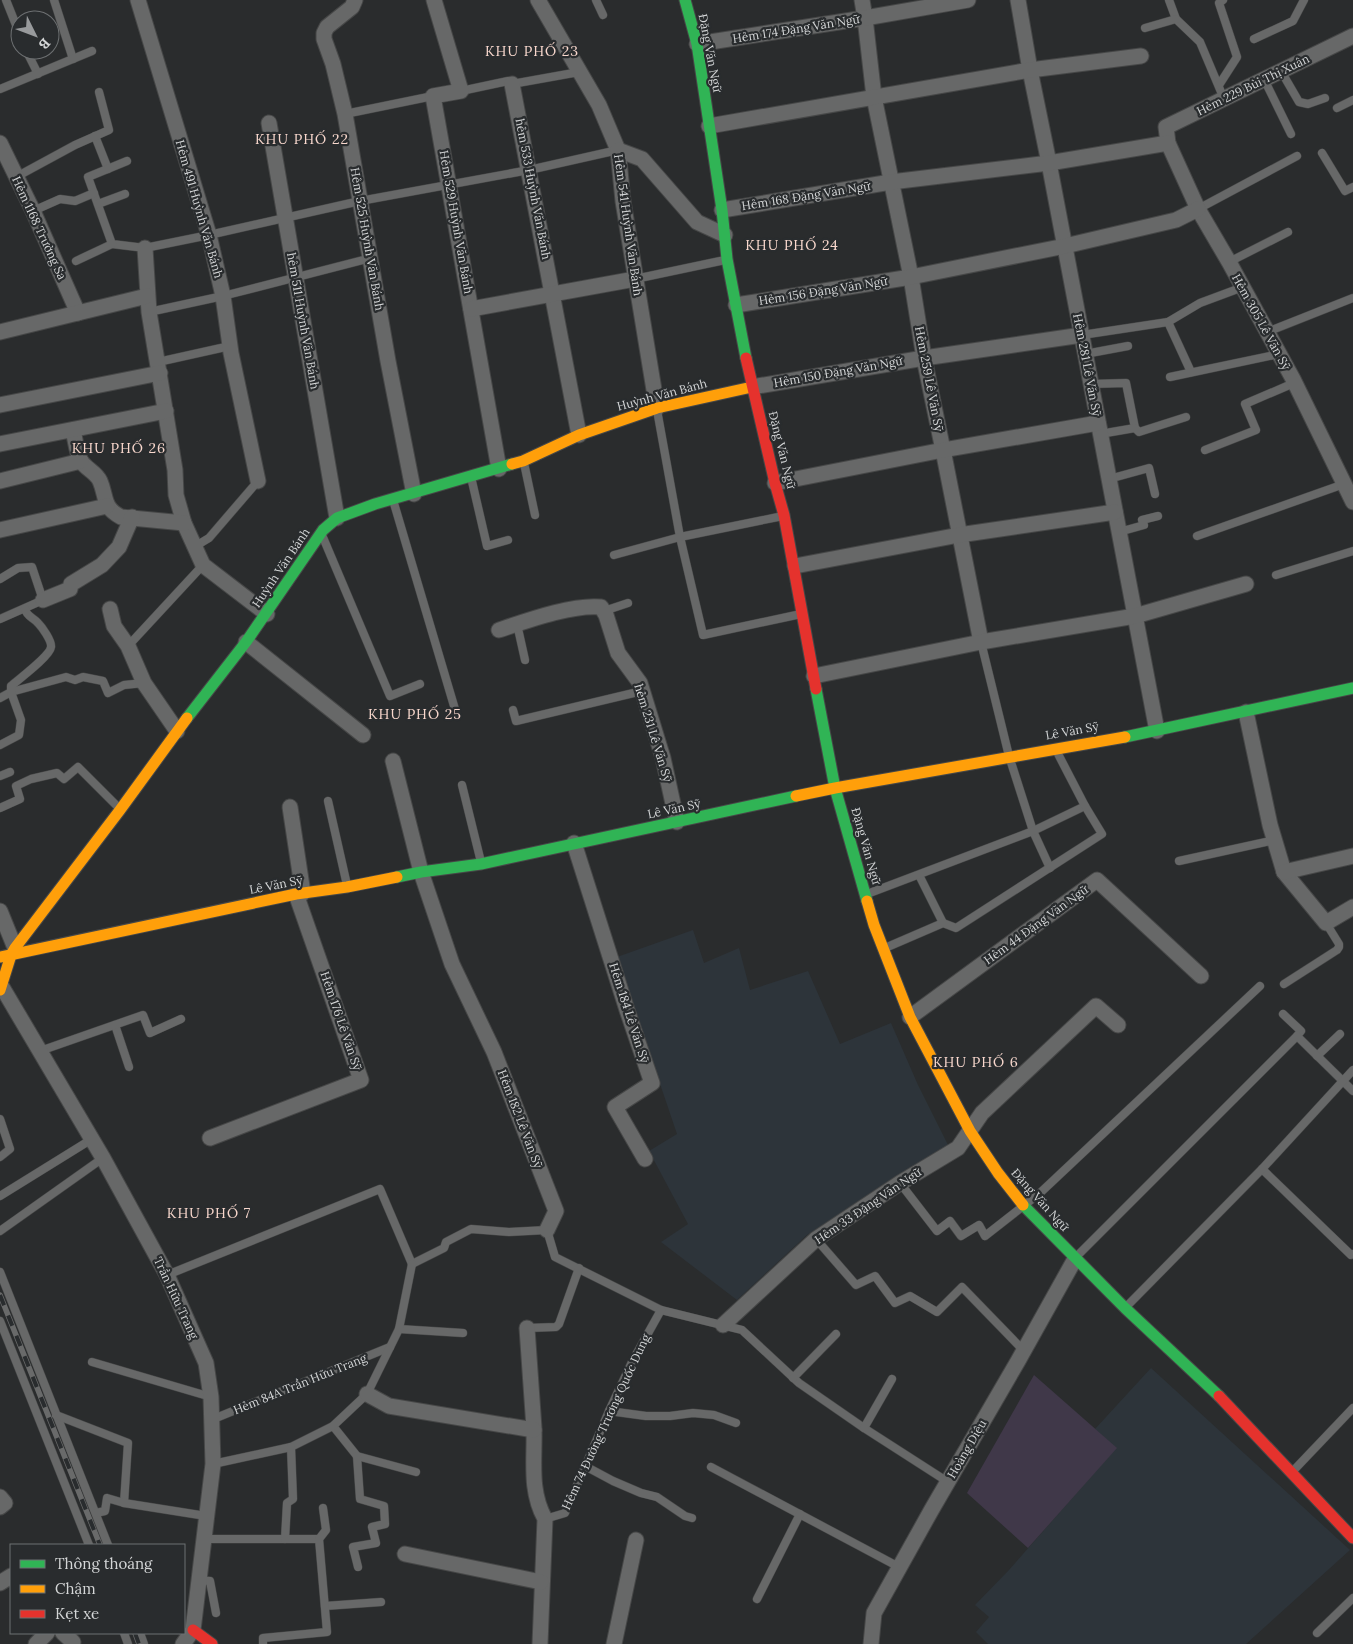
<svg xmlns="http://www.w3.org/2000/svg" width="1353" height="1644" viewBox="0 0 1353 1644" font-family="Lora,serif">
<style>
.built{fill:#2d343a}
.green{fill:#403849}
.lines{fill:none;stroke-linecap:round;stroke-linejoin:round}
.lane-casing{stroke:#464747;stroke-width:9}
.street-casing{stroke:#464747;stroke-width:17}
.fast-casing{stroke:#464747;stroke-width:13}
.slow-casing{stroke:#464747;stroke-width:13}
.jam-casing{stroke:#464747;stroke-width:13}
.lane{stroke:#676868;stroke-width:8}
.street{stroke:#676868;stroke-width:15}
.fast{stroke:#30b455;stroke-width:11}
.slow{stroke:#ff9f0a;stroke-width:11}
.jam{stroke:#e5322d;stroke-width:11}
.rail-casing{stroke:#696a6a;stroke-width:5.5}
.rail{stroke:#292c2e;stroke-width:4;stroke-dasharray:11;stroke-linecap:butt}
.labels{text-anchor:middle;stroke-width:4.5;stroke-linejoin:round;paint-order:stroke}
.street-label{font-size:12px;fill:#d4d6d7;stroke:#292c2e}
.neighbourhood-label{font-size:14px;letter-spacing:1px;fill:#f9d8cd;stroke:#292c2e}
</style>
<rect width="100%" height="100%" fill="#2a2c2d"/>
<g class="built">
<polygon points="693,930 704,963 739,948 750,990 808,971 840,1044 891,1023 918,1085 949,1147 807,1235 737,1300 661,1242 688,1224 649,1151 677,1134 617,957"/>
<polygon points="1151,1368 1350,1550 1246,1644 988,1644 976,1632 989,1617 975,1605 1009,1570 1116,1448 1095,1429"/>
</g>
<polygon class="green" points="1034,1375 1117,1448 1028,1548 967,1493"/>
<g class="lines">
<g class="lane-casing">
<g id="lane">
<polyline points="6,0 20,35"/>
<polyline points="54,0 73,59"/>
<polyline points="596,0 603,15"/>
<polyline points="1169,0 1176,19 1200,42 1224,99"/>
<polyline points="1145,28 1176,19"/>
<polyline points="1254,39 1293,21 1304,0"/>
<polyline points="26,50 38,74"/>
<polyline points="1281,71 1299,102 1308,104 1325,98"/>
<polyline points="1264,79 1291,134"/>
<polyline points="1219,85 1237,57 1219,3 1223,0"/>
<polyline points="0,89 92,51"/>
<polyline points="461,91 508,81 512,84 579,72"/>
<polyline points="1337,108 1353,100"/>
<polyline points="345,114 433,96"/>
<polyline points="95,136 108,169"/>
<polyline points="1322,153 1345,191 1353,187"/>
<polyline points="127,161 88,177 112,244 145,248 209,235 360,201 529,170 618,150"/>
<polyline points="16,177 75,145 109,130 99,92"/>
<polyline points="98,204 125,194"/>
<polyline points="1198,209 1297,156"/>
<polyline points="33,211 60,199 75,201 94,193"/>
<polyline points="76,261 112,244"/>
<polyline points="1229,262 1288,232"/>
<polyline points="635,279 725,260"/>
<polyline points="149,312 223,296 371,258"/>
<polyline points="1168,322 1191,372"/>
<polyline points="1267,332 1353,298"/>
<polyline points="1082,335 1168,322 1200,303 1243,287"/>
<polyline points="1085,354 1128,346"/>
<polyline points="158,362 230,346"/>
<polyline points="1170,377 1279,354"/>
<polyline points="1091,384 1126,383 1135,428"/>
<polyline points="657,410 680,537 703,635 801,614"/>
<polyline points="1100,434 1135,428 1139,432 1186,417"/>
<polyline points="1205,450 1256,430 1245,404 1294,383"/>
<polyline points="524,463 535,515"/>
<polyline points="471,477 487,546 508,540"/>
<polyline points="1109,479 1149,468 1155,494"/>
<polyline points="393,500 457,716"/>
<polyline points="1119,532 1144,525 1142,520 1158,516"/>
<polyline points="322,535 390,696 420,684"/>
<polyline points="1197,536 1344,484"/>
<polyline points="194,547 209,538 258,481"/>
<polyline points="614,555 680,537 783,516"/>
<polyline points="1276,575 1353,551"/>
<polyline points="0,579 18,568 32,567 43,600 0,619"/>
<polyline points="604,611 628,603"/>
<polyline points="517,624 525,660"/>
<polyline points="981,642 1009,756 1033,831 1050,868"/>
<polyline points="128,646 203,565"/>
<polyline points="0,698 11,692 66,677 75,680 83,677 103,681 108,693 124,685 144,683"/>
<polyline points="513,710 516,721 642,691"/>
<path d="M0,745L19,735L21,720L11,692V686C19,679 50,656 51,647C52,641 42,627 38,623C33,617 27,617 25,609"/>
<polyline points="0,776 10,772"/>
<polyline points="462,785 481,862"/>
<polyline points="328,801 347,885"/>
<polyline points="0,808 20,799 16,786 31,779 57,773 64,779 78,767 119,808"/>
<polyline points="1179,861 1275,840"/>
<polyline points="919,875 943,923"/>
<polyline points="867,894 1033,831 1085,806"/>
<polyline points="885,948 943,923 956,928 1102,834 1085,806 1056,750"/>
<polyline points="1284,984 1337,950 1339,947 1339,944 1326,923"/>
<polyline points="1283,1014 1301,1031 1297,1036"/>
<polyline points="115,1025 129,1067"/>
<polyline points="40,1051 143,1015 150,1033 181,1019"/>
<polyline points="1317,1056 1340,1034"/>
<polyline points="0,1119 10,1149 0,1157"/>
<polyline points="1262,1169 1351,1255 1353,1254"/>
<polyline points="900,1183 937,1231 950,1221 961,1236 979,1225 985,1236 1040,1193 1260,986"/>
<polyline points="0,1196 92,1139"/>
<polyline points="0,1231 103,1158"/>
<polyline points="816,1239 856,1285 875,1276 895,1303 910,1296 937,1312 962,1287 1024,1351"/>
<polyline points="1076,1257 1297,1036 1353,1091"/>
<polyline points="412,1264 444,1248 446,1242 471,1229 509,1232 547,1230 555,1257 661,1310 742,1330 799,1383 864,1428 948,1482"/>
<polyline points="0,1272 108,1545"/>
<polyline points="167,1275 380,1189 412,1264"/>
<polyline points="1126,1307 1262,1169 1353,1070"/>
<polyline points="0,1321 89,1545"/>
<polyline points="527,1328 556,1327 559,1324 579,1268"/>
<polyline points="399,1329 463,1333"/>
<polyline points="92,1362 211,1397"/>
<polyline points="793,1378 836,1334"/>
<polyline points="609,1411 646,1416 670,1416 693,1413 714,1415 736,1423"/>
<polyline points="56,1415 128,1443 124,1503"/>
<polyline points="211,1420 390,1347"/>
<polyline points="333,1426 357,1456 416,1472"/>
<polyline points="864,1428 892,1379"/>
<polyline points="357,1456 360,1499 384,1506 385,1524 372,1527 376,1543 353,1547 358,1567"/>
<polyline points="213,1464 291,1447 333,1426 367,1394 399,1329 412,1264"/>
<polyline points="585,1466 613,1481 641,1493 657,1497 685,1516 692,1518"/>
<polyline points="711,1467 899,1567"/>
<polyline points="1293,1471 1353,1408"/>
<polyline points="96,1513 105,1511 107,1498 124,1503 206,1516"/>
<polyline points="545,1519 565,1513 609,1411 632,1362 661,1310"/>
<polyline points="203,1539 319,1539"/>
<polyline points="285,1539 287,1503 293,1499 291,1447"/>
<polyline points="199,1580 210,1581 216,1613"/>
<polyline points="757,1599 800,1514"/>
<polyline points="325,1606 381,1602"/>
<polyline points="124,1633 128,1644"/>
<polyline points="140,1633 144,1644"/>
<polyline points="1317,1633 1353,1598"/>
<polyline points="263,1644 263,1638 327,1632 319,1539 326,1530 323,1508"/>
</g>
</g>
<g class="street-casing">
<g id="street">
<polyline points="138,0 209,235 223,296 231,353 258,481"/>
<polyline points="355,0 352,7 327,27 324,33 324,39 333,64 345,114 388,361 414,494"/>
<polyline points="434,0 461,91 433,96 499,469"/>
<polyline points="538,0 599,105 618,150 623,201 657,408"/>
<polyline points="862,0 865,18 874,97 911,277 924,358 943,450 981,642"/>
<polyline points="1018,0 1030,70 1049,163 1157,731"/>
<polyline points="1353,36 1166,127 1168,143 1198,209 1229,262 1293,379 1353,502"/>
<polyline points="697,44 865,18 968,0"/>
<polyline points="512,84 579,435"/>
<polyline points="269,123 337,518"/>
<polyline points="709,126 1030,70 1141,56"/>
<polyline points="0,143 33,211 78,313"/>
<polyline points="618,150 642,159 697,222 725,235"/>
<polyline points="722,210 891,182 1049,163 1168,143"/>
<polyline points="145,248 149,312 175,470 176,495 184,523 203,565 267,614"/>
<polyline points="736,305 911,277 1065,246 1176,220 1198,209"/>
<polyline points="471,309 635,279"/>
<polyline points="0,332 147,296"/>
<polyline points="752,387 924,358 1082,335"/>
<polyline points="0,405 160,373"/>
<path d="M73,430C75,438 77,455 81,461C86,469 96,472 100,481C107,497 102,507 121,517L184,523"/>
<polyline points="0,444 166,411"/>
<polyline points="0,481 81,461"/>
<polyline points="775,483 943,450 1098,423"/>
<polyline points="0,530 107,506"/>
<polyline points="795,566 959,535 1115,512"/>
<polyline points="43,600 70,589 71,584 102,565 119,547 132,517"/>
<polyline points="110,609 114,626 128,646 144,683 177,731"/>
<path d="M499,630C526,621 573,604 601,607L606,615L618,653L640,683L663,758L677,822"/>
<polyline points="246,642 363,735"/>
<polyline points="814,676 981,642 1135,616 1246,584"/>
<polyline points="1246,712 1270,825 1284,872 1326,923 1353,907"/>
<polyline points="393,761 421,872 452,964 494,1052 556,1211 547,1230"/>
<polyline points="290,807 303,893"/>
<polyline points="574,843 627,1010 652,1083 615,1107 645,1159"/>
<polyline points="1284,872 1353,856"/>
<polyline points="0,911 15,948"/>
<polyline points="2,987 103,1158 167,1275 206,1363 211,1397 213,1464 193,1630 183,1644"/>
<polyline points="910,1017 1097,880 1201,976"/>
<polyline points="210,1138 361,1080 296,894"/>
<polyline points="723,1325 816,1239 900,1183 958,1148 982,1113 1096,1006 1118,1025"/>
<path d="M527,1328C529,1361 532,1395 534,1428C535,1460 529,1490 545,1519L540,1644"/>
<polyline points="367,1394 389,1406 534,1430"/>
<polyline points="0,1497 5,1503 0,1507"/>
<polyline points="405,1554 541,1582"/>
<polyline points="0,1583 11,1576"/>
<polyline points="63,1633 73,1642"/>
<polyline points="36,1644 47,1633"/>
<polyline points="614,1644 636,1540"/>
<polyline points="871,1644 874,1613 932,1509 1018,1361 1075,1259"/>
</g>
</g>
<g class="fast-casing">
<g id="fast">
<polyline points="685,0 697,44 722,210 727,259 746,358"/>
<polyline points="816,689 835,788 867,901"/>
<polyline points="187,718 246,642 323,530 337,518 375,504 512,464"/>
<polyline points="1125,737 1353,688"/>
<polyline points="397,877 421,872 481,864 796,796"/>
<polyline points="1023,1205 1125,1308 1219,1396"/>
</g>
</g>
<g class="slow-casing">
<g id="slow">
<polyline points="512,464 523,461 579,435 657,408 752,387"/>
<polyline points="796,796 835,788 1125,737"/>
<polyline points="867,901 874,925 910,1017 970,1131 998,1173 1023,1205"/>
<polyline points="0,957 296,894 347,887 397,877"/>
<polyline points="0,990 11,955 15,948 120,810 187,718"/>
</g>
</g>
<g class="jam-casing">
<g id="jam">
<polyline points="746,358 775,483 784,515 816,689"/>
<polyline points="1219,1396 1353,1538"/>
<polyline points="193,1630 212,1644"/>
</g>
</g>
<use href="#lane" class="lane"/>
<use href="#street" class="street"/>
<use href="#fast" class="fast"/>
<use href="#slow" class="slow"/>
<use href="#jam" class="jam"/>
<g class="rail-casing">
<g id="rail">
<polyline points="0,1295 100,1545"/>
<polyline points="135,1633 139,1644"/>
</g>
</g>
<use href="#rail" class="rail"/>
</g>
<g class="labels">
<g class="street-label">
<text transform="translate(796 29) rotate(-9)" y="4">Hẻm 174 Đặng Văn Ngữ</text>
<text transform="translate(710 53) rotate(79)" y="4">Đặng Văn Ngữ</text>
<text transform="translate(1253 85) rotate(-26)" y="4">Hẻm 229 Bùi Thị Xuân</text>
<text transform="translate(533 189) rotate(79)" y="4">hẻm 533 Huỳnh Văn Bánh</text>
<text transform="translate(806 196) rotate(-9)" y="4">Hẻm 168 Đặng Văn Ngữ</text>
<text transform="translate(199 209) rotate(74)" y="4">Hẻm 491 Huỳnh Văn Bánh</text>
<text transform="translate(456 222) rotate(80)" y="4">Hẻm 529 Huỳnh Văn Bánh</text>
<text transform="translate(628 225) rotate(82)" y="4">Hẻm 541 Huỳnh Văn Bánh</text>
<text transform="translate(39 228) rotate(65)" y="4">Hẻm 1168 Trường Sa</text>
<text transform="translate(367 239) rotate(80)" y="4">Hẻm 525 Huỳnh Văn Bánh</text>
<text transform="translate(823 291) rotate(-9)" y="4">Hẻm 156 Đặng Văn Ngữ</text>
<text transform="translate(303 321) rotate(80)" y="4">hẻm 511 Huỳnh Văn Bánh</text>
<text transform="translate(1261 322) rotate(61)" y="4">Hẻm 305 Lê Văn Sỹ</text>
<text transform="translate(1087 365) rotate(79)" y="4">Hẻm 281 Lê Văn Sỹ</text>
<text transform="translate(838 372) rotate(-10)" y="4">Hẻm 150 Đặng Văn Ngữ</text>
<text transform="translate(929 379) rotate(79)" y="4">Hẻm 259 Lê Văn Sỹ</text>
<text transform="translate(662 395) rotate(-15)" y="4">Huỳnh Văn Bánh</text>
<text transform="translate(782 450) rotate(76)" y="4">Đặng Văn Ngữ</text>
<text transform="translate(281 568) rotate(-56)" y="4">Huỳnh Văn Bánh</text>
<text transform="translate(1072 731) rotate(-10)" y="4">Lê Văn Sỹ</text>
<text transform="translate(653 733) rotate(73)" y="4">hẻm 231 Lê Văn Sỹ</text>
<text transform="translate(674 809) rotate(-12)" y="4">Lê Văn Sỹ</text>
<text transform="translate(866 846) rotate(74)" y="4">Đặng Văn Ngữ</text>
<text transform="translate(276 885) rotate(-11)" y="4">Lê Văn Sỹ</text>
<text transform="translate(1036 925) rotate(-36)" y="4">Hẻm 44 Đặng Văn Ngữ</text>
<text transform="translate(629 1013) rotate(72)" y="4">Hẻm 184 Lê Văn Sỹ</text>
<text transform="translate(341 1021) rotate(71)" y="4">Hẻm 176 Lê Văn Sỹ</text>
<text transform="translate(520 1119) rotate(69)" y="4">Hẻm 182 Lê Văn Sỹ</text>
<text transform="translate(1040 1200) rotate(48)" y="4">Đặng Văn Ngữ</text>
<text transform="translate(868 1206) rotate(-34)" y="4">Hẻm 33 Đặng Văn Ngữ</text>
<text transform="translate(176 1298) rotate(65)" y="4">Trần Hữu Trang</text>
<text transform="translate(300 1384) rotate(-22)" y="4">Hẻm 84A Trần Hữu Trang</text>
<text transform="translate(606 1422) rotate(-65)" y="4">Hẻm 74 Đường Trương Quốc Dung</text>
<text transform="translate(967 1449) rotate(-60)" y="4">Hoàng Diệu</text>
</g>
<g class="neighbourhood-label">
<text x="532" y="56">KHU PHỐ 23</text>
<text x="302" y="144">KHU PHỐ 22</text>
<text x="792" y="250">KHU PHỐ 24</text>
<text x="119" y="453">KHU PHỐ 26</text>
<text x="415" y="719">KHU PHỐ 25</text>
<text x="976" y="1067">KHU PHỐ 6</text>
<text x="209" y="1218">KHU PHỐ 7</text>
</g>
</g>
<rect x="10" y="1544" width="175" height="90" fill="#292c2e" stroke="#6d7072"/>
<rect x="20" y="1560" width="25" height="8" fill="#30b455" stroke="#6d7072"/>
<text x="55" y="1569" font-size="15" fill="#d4d6d7">Thông thoáng</text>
<rect x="20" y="1585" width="25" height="8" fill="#ff9f0a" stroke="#6d7072"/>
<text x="55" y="1594" font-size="15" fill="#d4d6d7">Chậm</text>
<rect x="20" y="1610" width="25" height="8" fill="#e5322d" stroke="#6d7072"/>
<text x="55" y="1619" font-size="15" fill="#d4d6d7">Kẹt xe</text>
<g transform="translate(35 35) rotate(132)"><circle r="24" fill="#292c2e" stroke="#6d7072"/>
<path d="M0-4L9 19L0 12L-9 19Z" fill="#989a9c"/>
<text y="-8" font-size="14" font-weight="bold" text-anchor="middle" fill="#d4d6d7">B</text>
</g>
</svg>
